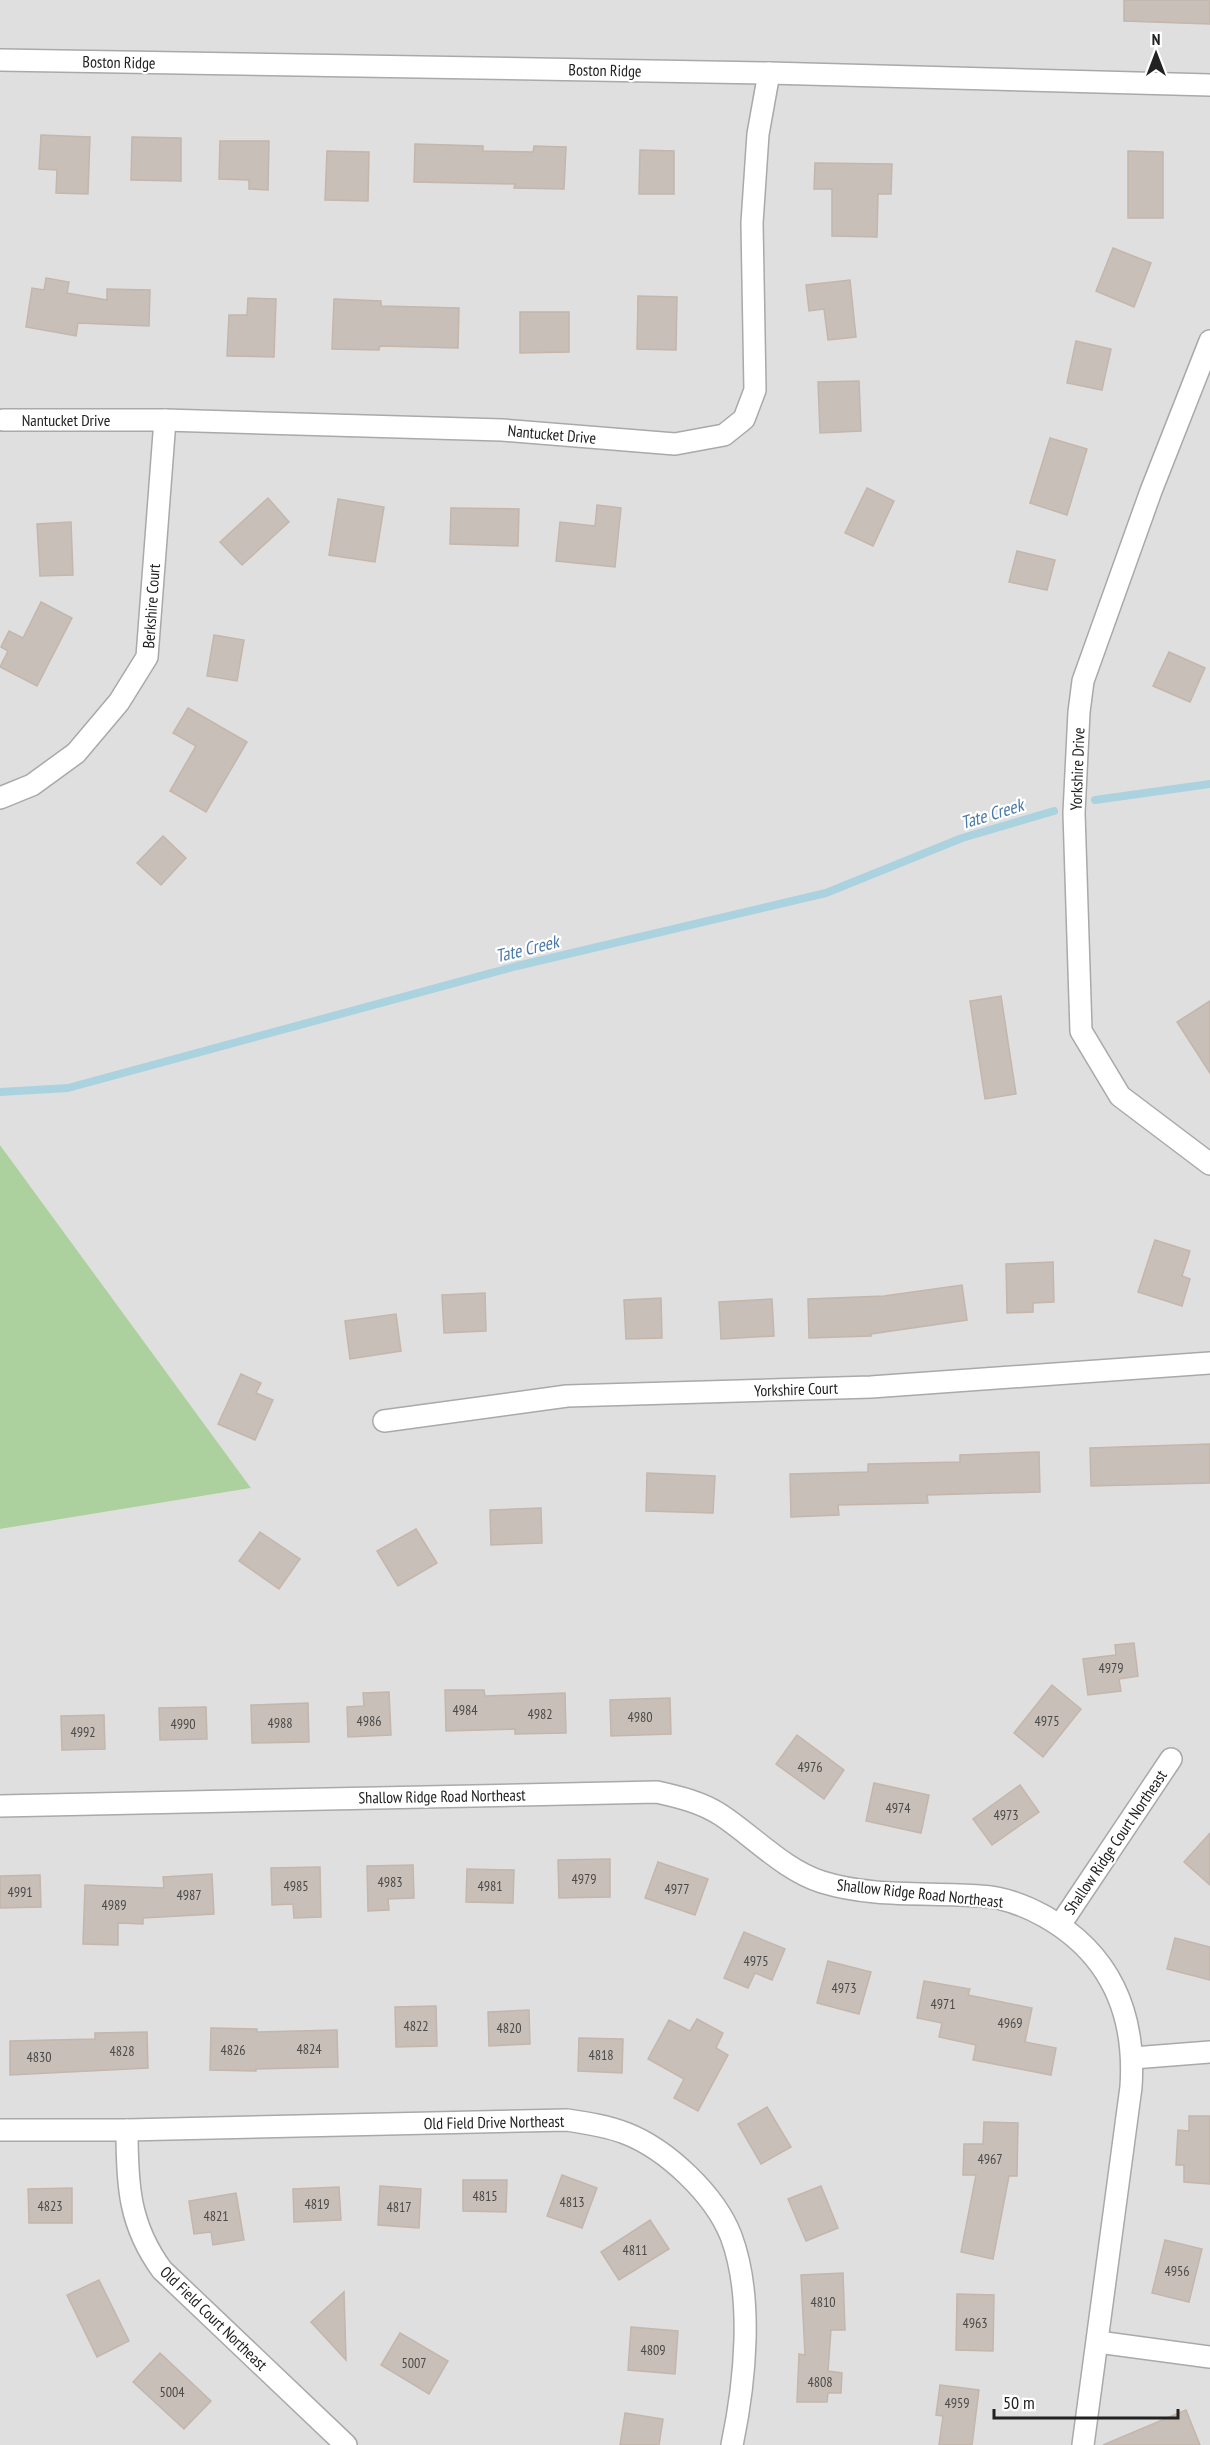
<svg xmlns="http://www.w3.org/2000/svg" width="1210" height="2445" viewBox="0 0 1210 2445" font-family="'PT Sans Narrow',sans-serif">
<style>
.residential{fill:#e0dfdf}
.forest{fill:#add19e}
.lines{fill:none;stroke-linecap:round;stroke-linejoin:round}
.stream{stroke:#aad3df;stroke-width:8}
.building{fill:#c7bfb8;stroke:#c4b6ab;stroke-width:1.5}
.minor-casing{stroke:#a9a9a9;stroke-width:24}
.minor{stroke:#fff;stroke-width:21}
.labels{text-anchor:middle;stroke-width:4.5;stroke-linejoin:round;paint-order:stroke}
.number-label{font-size:14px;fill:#4b4948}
.street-label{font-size:16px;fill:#222;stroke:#fff}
.water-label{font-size:18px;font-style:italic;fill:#4a7aab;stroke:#fff}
</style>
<rect width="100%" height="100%" fill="#f2efe9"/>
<polygon class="residential" points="0,0 1210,0 1210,2445 0,2445 0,1529 251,1488 0,1145"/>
<polygon class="forest" points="0,1145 251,1488 0,1529"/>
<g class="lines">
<g class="stream">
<polyline points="1095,800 1210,784"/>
<polyline points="0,1092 68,1088 517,966 826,893 962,838 1054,811"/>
</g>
</g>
<g class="building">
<polygon points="1124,0 1210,0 1210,24 1124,21"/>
<polygon points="41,135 90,137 88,194 56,193 57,170 39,169"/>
<polygon points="132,137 181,138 181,181 131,180"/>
<polygon points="220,141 269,141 268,190 249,189 249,180 219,179"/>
<polygon points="415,144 483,146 483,151 533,152 534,146 566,147 564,189 514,188 515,184 414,182"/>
<polygon points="640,150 674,151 674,194 639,194"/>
<polygon points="327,151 369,152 368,201 325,200"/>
<polygon points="1128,151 1163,152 1163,218 1128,218"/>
<polygon points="815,163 892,164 891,194 878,194 877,237 832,236 832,189 814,189"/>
<polygon points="1113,248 1151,263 1134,307 1096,291"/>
<polygon points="46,278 69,282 67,293 107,300 107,289 150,290 149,326 78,323 76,336 26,327 32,288 44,290"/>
<polygon points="850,280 856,337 828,340 824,309 809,311 806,285"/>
<polygon points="638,296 677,297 676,350 637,349"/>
<polygon points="248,298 276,299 274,357 227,356 229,315 247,315"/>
<polygon points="334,299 381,301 381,306 459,308 458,348 380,346 379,350 332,349"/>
<polygon points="520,312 569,312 569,352 520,353"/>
<polygon points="1076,341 1111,349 1102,390 1067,383"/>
<polygon points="859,381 861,431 820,433 818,382"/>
<polygon points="1050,438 1087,449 1067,515 1030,503"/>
<polygon points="867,488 894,501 873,546 845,533"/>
<polygon points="268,498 289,522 242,565 220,542"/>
<polygon points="338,499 384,507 375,562 329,555"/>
<polygon points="597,505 621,508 615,567 556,561 560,522 595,526"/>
<polygon points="451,508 519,509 518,546 450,544"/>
<polygon points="71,522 73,575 40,576 37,524"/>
<polygon points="1017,551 1055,560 1047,590 1009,582"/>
<polygon points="41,602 72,618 37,686 0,667 8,651 1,647 9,631 23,638"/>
<polygon points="214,635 244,640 237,681 207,676"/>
<polygon points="1169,652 1205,668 1190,702 1153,686"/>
<polygon points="188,708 247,742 206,812 170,791 196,746 173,733"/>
<polygon points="163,836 186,858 161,885 137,863"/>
<polygon points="1001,996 1016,1094 985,1099 970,1001"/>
<polygon points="1210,1001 1210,1073 1177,1022"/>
<polygon points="1155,1240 1190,1251 1182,1276 1190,1279 1182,1306 1138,1292"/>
<polygon points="1053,1262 1054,1302 1033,1303 1033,1312 1007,1313 1006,1264"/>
<polygon points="962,1285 967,1320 871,1334 871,1336 809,1338 808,1299 884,1296"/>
<polygon points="485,1293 486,1331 444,1333 442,1295"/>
<polygon points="661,1298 662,1338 626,1339 624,1300"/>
<polygon points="772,1299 774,1336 721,1339 719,1302"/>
<polygon points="396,1314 401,1351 350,1359 345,1321"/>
<polygon points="241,1374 261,1383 256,1393 273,1400 255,1440 218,1424"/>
<polygon points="1210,1444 1210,1483 1091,1486 1090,1448"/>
<polygon points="1039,1452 1040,1492 927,1495 928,1503 838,1505 839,1515 791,1517 790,1474 868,1472 868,1464 960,1462 960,1455"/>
<polygon points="647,1473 715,1476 713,1513 646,1511"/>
<polygon points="541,1508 542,1543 491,1545 490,1510"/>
<polygon points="416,1529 437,1563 398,1586 377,1551"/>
<polygon points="260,1532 300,1559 279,1589 239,1561"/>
<polygon points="1134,1643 1138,1676 1119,1679 1121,1691 1088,1695 1083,1659 1116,1655 1115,1645"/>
<polygon points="1052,1685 1081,1709 1043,1757 1014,1733"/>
<polygon points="445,1690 484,1690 485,1696 565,1693 566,1733 515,1734 515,1729 446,1731"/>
<polygon points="389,1692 391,1735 348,1737 347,1707 364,1706 363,1693"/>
<polygon points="670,1698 671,1734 611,1736 610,1700"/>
<polygon points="308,1703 309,1742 252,1743 251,1705"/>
<polygon points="206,1707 207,1739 160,1740 159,1708"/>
<polygon points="104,1715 105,1749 62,1750 61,1716"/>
<polygon points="797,1735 844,1770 824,1799 776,1764"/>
<polygon points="874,1783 929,1795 921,1833 866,1821"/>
<polygon points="1020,1785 1039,1812 992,1845 973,1819"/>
<polygon points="1210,1833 1210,1885 1184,1862"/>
<polygon points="610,1859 610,1897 559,1898 558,1860"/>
<polygon points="658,1862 708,1879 695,1915 645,1898"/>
<polygon points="413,1865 414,1898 388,1899 389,1910 368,1911 367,1866"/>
<polygon points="320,1867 321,1917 294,1918 293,1904 272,1905 271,1868"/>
<polygon points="467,1869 514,1870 513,1903 466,1902"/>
<polygon points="212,1874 214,1914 143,1918 143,1924 118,1923 118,1945 83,1944 85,1885 164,1888 163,1877"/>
<polygon points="40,1875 41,1907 0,1908 0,1876"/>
<polygon points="744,1932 785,1949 772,1980 755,1973 748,1988 724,1978"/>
<polygon points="1175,1938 1210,1947 1210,1980 1167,1969"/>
<polygon points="828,1961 871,1972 859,2014 817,2003"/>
<polygon points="924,1981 970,1989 968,1995 1032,2008 1025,2042 1056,2048 1051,2075 973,2060 976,2045 939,2037 942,2023 917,2018"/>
<polygon points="436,2006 437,2046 396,2047 395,2007"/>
<polygon points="529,2010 530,2044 489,2046 488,2012"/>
<polygon points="697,2019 723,2033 716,2048 728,2055 698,2111 674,2098 684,2079 648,2059 669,2020 690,2031"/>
<polygon points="211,2028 257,2029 257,2032 337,2030 338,2067 256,2069 256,2071 210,2070"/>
<polygon points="147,2032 148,2068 10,2075 10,2041 95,2039 95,2033"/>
<polygon points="579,2038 623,2039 622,2073 578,2071"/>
<polygon points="767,2107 791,2147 761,2164 738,2124"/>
<polygon points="1189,2116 1210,2116 1210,2184 1184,2182 1184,2165 1176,2165 1178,2130 1189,2131"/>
<polygon points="984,2122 1018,2123 1017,2176 1009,2176 993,2259 961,2252 976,2175 963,2175 964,2144 983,2144"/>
<polygon points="562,2175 597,2188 582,2228 547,2216"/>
<polygon points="463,2180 507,2180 506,2212 463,2211"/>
<polygon points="380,2186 421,2189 419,2228 378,2225"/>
<polygon points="821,2186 838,2228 806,2241 788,2199"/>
<polygon points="339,2187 341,2220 294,2222 293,2189"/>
<polygon points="72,2188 72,2223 29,2223 28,2189"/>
<polygon points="236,2193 244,2240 213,2245 211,2232 194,2234 189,2201"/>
<polygon points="650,2220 669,2249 619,2280 601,2252"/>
<polygon points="1165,2240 1202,2249 1189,2302 1152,2293"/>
<polygon points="843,2273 845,2330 831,2330 828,2371 842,2373 841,2393 828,2393 827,2402 797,2402 799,2354 805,2355 801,2275"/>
<polygon points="99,2280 129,2341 97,2357 67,2295"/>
<polygon points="344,2292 346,2360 311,2322"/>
<polygon points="957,2294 994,2295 993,2351 956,2350"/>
<polygon points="631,2327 678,2331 675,2374 628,2370"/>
<polygon points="400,2333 448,2361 429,2394 381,2365"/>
<polygon points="160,2353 211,2401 184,2429 133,2382"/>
<polygon points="940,2385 979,2390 972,2445 939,2445 943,2416 936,2415"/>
<polygon points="1186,2410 1200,2445 1103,2445"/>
<polygon points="625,2413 663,2419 659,2445 620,2445"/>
</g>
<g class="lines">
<g class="minor-casing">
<g id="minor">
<polyline points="0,60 769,73 1210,85"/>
<polyline points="1210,341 1151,491 1083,681 1079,712 1074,813 1081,1031 1120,1096 1210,1164"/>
<polyline points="3,420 165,420 502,430 675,444 724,435 744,419 755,390 752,223 758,134 769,73"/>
<polyline points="0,798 32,785 76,753 119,702 147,657 165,420"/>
<polyline points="384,1421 567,1396 871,1387 1210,1363"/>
<path d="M0,1806L657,1792C679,1797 701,1802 721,1815C753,1836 784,1870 822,1882C873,1898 928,1892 980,1896C1003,1897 1024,1905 1044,1916C1110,1953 1136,2013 1131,2087L1083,2445"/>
<polyline points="1060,1925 1171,1759"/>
<polyline points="1133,2058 1210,2052"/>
<path d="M0,2130H127L567,2120C587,2123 607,2126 625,2133C667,2149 715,2195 731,2236C754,2297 745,2383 732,2445"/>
<path d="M127,2130C127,2185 129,2225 162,2270L346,2445"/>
<polyline points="1098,2342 1210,2357"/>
</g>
</g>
<use href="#minor" class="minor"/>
</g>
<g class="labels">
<g class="number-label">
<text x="1111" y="1673">4979</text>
<text x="465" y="1715">4984</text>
<text x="540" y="1719">4982</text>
<text x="640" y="1722">4980</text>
<text x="369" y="1726">4986</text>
<text x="1047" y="1726">4975</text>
<text x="280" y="1728">4988</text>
<text x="183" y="1729">4990</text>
<text x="83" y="1737">4992</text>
<text x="810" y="1772">4976</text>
<text x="898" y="1813">4974</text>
<text x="1006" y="1820">4973</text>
<text x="584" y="1884">4979</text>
<text x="390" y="1887">4983</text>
<text x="296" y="1891">4985</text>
<text x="490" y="1891">4981</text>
<text x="677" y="1894">4977</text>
<text x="20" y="1897">4991</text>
<text x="189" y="1900">4987</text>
<text x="114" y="1910">4989</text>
<text x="756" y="1966">4975</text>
<text x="844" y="1993">4973</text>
<text x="943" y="2009">4971</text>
<text x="1010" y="2028">4969</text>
<text x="416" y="2031">4822</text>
<text x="509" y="2033">4820</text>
<text x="309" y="2054">4824</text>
<text x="233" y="2055">4826</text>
<text x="122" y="2056">4828</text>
<text x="601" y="2060">4818</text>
<text x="39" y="2062">4830</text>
<text x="990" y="2164">4967</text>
<text x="485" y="2201">4815</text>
<text x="572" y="2207">4813</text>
<text x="317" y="2209">4819</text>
<text x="50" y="2211">4823</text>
<text x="399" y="2212">4817</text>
<text x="216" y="2221">4821</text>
<text x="635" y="2255">4811</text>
<text x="1177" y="2276">4956</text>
<text x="823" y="2307">4810</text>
<text x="975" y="2328">4963</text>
<text x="653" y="2355">4809</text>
<text x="414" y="2368">5007</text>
<text x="820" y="2387">4808</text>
<text x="172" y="2397">5004</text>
<text x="957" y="2408">4959</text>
</g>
<g class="street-label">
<text transform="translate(119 62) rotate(1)" y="6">Boston Ridge</text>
<text transform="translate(605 70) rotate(1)" y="6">Boston Ridge</text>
<text x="66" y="426">Nantucket Drive</text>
<text transform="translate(552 434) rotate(5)" y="6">Nantucket Drive</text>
<text transform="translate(151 606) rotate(-86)" y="6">Berkshire Court</text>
<text transform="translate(1077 769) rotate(-88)" y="6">Yorkshire Drive</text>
<text transform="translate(796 1389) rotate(-2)" y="6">Yorkshire Court</text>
<text transform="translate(442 1796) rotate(-1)" y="6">Shallow Ridge Road Northeast</text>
<text transform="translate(1115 1842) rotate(-56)" y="6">Shallow Ridge Court Northeast</text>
<text transform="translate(920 1893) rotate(6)" y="6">Shallow Ridge Road Northeast</text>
<text transform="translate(494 2122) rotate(-1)" y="6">Old Field Drive Northeast</text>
<text transform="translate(214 2318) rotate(44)" y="6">Old Field Court Northeast</text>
</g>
<g class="water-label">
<text transform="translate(992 814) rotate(-17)" y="6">Tate Creek</text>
<text transform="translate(527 949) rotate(-14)" y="6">Tate Creek</text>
</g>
</g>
<g transform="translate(1156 54)" stroke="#ffffff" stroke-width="4.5" paint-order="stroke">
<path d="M0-4.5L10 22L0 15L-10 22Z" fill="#222222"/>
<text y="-9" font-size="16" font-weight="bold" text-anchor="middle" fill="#222222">N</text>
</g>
<path d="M994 2409v9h184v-9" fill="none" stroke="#222222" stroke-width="3"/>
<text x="1003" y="2409" font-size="18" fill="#222222" stroke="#ffffff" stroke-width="4.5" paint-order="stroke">50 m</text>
</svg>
